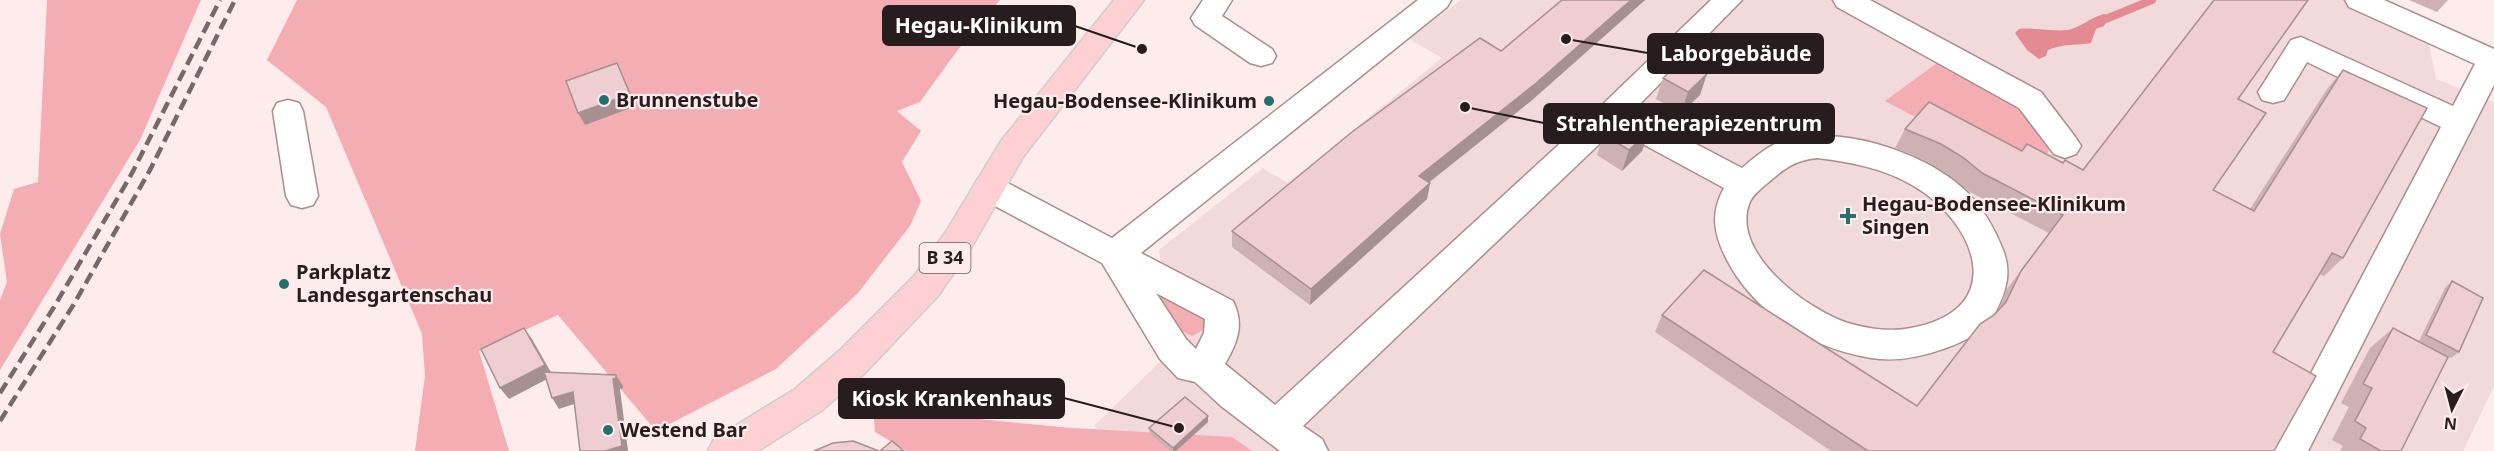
<svg xmlns="http://www.w3.org/2000/svg" width="2494" height="451" viewBox="0 0 2494 451" font-family="'Noto Sans',sans-serif">
<style>
.built{fill:#f2d9db}
.green{fill:#f4adb2}
.water{fill:#e38a92}
.lines{fill:none;stroke-linecap:round;stroke-linejoin:round}
.stream{stroke:#e38a92;stroke-width:8}
.minor-casing{stroke:#aa8d8f;stroke-width:3}
.major-casing{stroke:#d0cdce;stroke-width:3}
.minor{fill:#fff;fill-rule:evenodd}
.major{fill:#fdd1d4;fill-rule:evenodd}
.rail{stroke:#77696a;stroke-width:4.5;stroke-dasharray:12 6;stroke-linecap:butt}
.wall{fill:#cdb1b3}
.shaded-wall{fill:#a79092}
.building{fill:#eeced0;stroke:#a79092;stroke-width:1.5}
.poi-dot{fill:#25706f;stroke:#feebec;stroke-width:2}
.labels{text-anchor:middle;stroke-width:4.5;stroke-linejoin:round;paint-order:stroke}
.shield{fill:#feebec;stroke:#685b5c;stroke-width:1.5}
.shield-label{font-size:18px;font-weight:bold;fill:#281d1e}
.poi-label{font-size:20px;font-weight:bold;fill:#281d1e;stroke:#feebec;text-anchor:start}
.leader{fill:none;stroke:#281d1e;stroke-width:2}
.callout-dot{fill:#281d1e;stroke:#feebec;stroke-width:2}
.callout{fill:#281d1e;stroke:#281d1e;stroke-width:2}
.callout-label{font-size:21px;text-anchor:middle;font-weight:bold;fill:#fff}
</style>
<rect width="100%" height="100%" fill="#feebec"/>
<polygon class="built" points="1461,0 2359,0 2426,31 2436,79 2494,102 2494,386 2463,451 1124,451 1094,426 1173,349 1159,250 1263,168 1288,183 1442,58 1409,39"/>
<g class="green">
<polygon points="47,0 201,0 140,140 0,370 0,300 7,282 0,234 14,189 38,182"/>
<polygon points="297,0 1000,0 957,51 920,102 897,111 921,131 902,162 921,201 910,226 858,293 776,369 656,431 558,315 479,351 509,451 415,451 425,376 422,334 326,107 267,60"/>
<polygon points="1937,63 2029,108 2051,139 2043,175 2005,164 1885,101"/>
<path d="M1158,292L1206,319V328L1193,336C1177,332 1162,313 1156,298Z"/>
<polygon points="873,409 1072,428 1232,437 1252,451 907,451 875,432"/>
</g>
<path class="water" d="M2104,14L2110,16L2104,26L2096,29L2091,43C2073,46 2066,43 2048,50L2046,56L2039,59L2027,50L2015,33L2019,29C2035,27 2052,32 2068,30C2080,28 2091,17 2104,14Z"/>
<g class="lines">
<polyline class="stream" points="2101,21 2152,0"/>
<g class="minor-casing">
<g id="minor">
<polygon points="1203,0 1232,0 1222,16 1272,49 1276,56 1272,63 1261,66 1250,63 1195,25 1191,18"/>
<path d="M1418,0H1451L1447,7L1141,253L1233,301C1245,325 1237,343 1225,364L1275,405L1601,106L1711,0H1742L1633,111L1742,168C1754,158 1765,148 1779,142C1835,122 1928,152 1968,193C1984,210 1995,229 2003,250C2012,272 2006,292 1996,311C1983,333 1966,341 1943,349C1920,357 1896,362 1871,358C1810,348 1753,313 1725,256C1713,231 1711,212 1724,188L1615,129L1303,426L1322,439L1328,451H1280L1221,406L1195,382L1178,378L1160,359L1102,263L978,197L973,188L978,179L989,176L1000,179L1112,238ZM1817,158C1850,162 1883,168 1912,185C1977,222 2010,310 1911,328C1891,332 1868,329 1848,323C1809,311 1731,254 1749,204C1752,195 1762,188 1770,181C1785,168 1796,160 1817,158ZM1156,293L1205,319L1204,333L1196,349L1186,339Z"/>
<polygon points="1833,0 1870,0 2041,92 2076,138 2081,146 2076,154 2065,158 2054,154 2019,108 1837,7"/>
<polygon points="2345,0 2384,0 2494,49 2494,85 2308,451 2270,451 2441,127 2307,62 2284,100 2273,103 2262,100 2258,92 2291,40 2301,37 2453,106 2475,64 2349,7"/>
<polygon points="288,100 299,103 303,111 318,196 313,205 302,208 291,205 286,196 273,111 277,103"/>
</g>
</g>
<g class="major-casing">
<polygon id="major" points="1114,0 1144,0 1023,157 971,248 938,296 865,373 821,411 758,451 708,451 714,439 795,389 839,351 914,276 947,230 1001,141"/>
</g>
<use href="#minor" class="minor"/>
<use href="#major" class="major"/>
<g class="rail">
<polyline points="0,393 54,307 131,175 220,0"/>
<polyline points="0,421 74,304 150,170 235,0"/>
</g>
</g>
<g class="wall">
<polygon points="1562,0 1645,0 1531,101 1429,182 1430,183 1427,199 1310,305 1232,247 1232,231 1501,51"/>
<polygon points="2409,0 2448,0 2437,12"/>
<polygon points="2343,70 2343,258 2324,276 2319,274 2273,352 2274,451 1831,451 1655,332 1662,315 1917,406 1997,312 2007,289 2049,233 1970,192 1952,177 1930,163 1895,148 1905,129 2022,151 2083,170 2238,99 2213,190 2250,209 2327,89"/>
<polygon points="1663,78 1700,95 1681,113 1656,99"/>
<polygon points="1603,134 1642,151 1622,171 1597,155"/>
<polygon points="2452,281 2459,352 2451,358 2419,341 2445,288"/>
<polygon points="2393,328 2401,451 2340,451 2343,446 2332,440 2349,407 2341,403 2370,348"/>
<polygon points="1208,422 1176,451 1170,451 1150,434 1149,428"/>
</g>
<g class="shaded-wall">
<polygon points="1631,0 1645,0 1531,101 1417,192 1419,176"/>
<polygon points="617,63 636,106 585,125 578,113"/>
<polygon points="1707,74 1700,95 1681,113 1688,92"/>
<polygon points="1650,130 1642,151 1622,171 1629,150"/>
<polygon points="1430,183 1427,199 1310,305 1311,289"/>
<polygon points="524,328 532,339 553,376 509,399 500,388"/>
<polygon points="616,375 623,386 623,388 620,389 628,451 605,451 613,379"/>
<polygon points="573,392 580,402 559,409 552,398"/>
<polygon points="1208,416 1208,422 1176,451 1173,451 1173,448"/>
</g>
<g class="building">
<polygon points="1562,0 1631,0 1535,84 1419,176 1430,183 1311,289 1232,231 1352,132 1480,38 1501,51"/>
<polygon points="2214,0 2308,0 2238,99 2266,113 2213,190 2254,211 2343,70 2427,108 2343,258 2332,253 2273,352 2316,376 2274,451 1868,451 1662,315 1704,270 1917,406 1980,324 1994,315 2006,302 2021,271 2063,215 1982,173 1964,158 1941,144 1905,129 1929,102 2022,151 2027,144 2063,163 2065,160 2083,170"/>
<polygon points="1683,60 1707,74 1688,92 1663,78"/>
<polygon points="617,63 630,94 578,113 566,81"/>
<polygon points="1624,115 1650,130 1629,150 1603,134"/>
<polygon points="2452,281 2483,298 2459,352 2426,335"/>
<polygon points="524,328 545,365 500,388 481,349"/>
<polygon points="2393,328 2448,357 2401,451 2381,451 2360,439 2366,428 2355,421 2372,388 2363,384"/>
<polygon points="544,372 616,375 616,378 613,379 622,446 605,451 580,451 573,392 552,398"/>
<polygon points="1185,397 1208,416 1173,448 1149,428"/>
<polygon points="853,441 879,451 814,451 833,443"/>
<polygon points="892,441 904,451 880,451"/>
</g>
<g class="poi-dot">
<circle cx="604" cy="100" r="6"/>
<circle cx="1269" cy="101" r="6"/>
<path d="M1845 207h6v6h6v6h-6v6h-6v-6h-6v-6h6z"/>
<circle cx="284" cy="284" r="6"/>
<circle cx="608" cy="430" r="6"/>
</g>
<g class="labels">
<rect class="shield" x="919.5" y="243" width="51" height="30" rx="4.5"/>
<g class="shield-label">
<text x="945" y="264">B 34</text>
</g>
<g class="poi-label">
<text x="616" y="107">Brunnenstube</text>
<text x="1257" y="108" text-anchor="end">Hegau-Bodensee-Klinikum</text>
<text x="1862" y="211">Hegau-Bodensee-Klinikum<tspan x="1862" dy="23">Singen</tspan></text>
<text x="296" y="279">Parkplatz<tspan x="296" dy="23">Landesgartenschau</tspan></text>
<text x="620" y="437">Westend Bar</text>
</g>
</g>
<path class="leader" d="M1142 49L1075 26M1566 39L1648 53M1465 107L1544 123M1179 428L1064 398"/>
<g class="callout-dot">
<circle cx="1142" cy="49" r="6"/>
<circle cx="1566" cy="39" r="6"/>
<circle cx="1465" cy="107" r="6"/>
<circle cx="1179" cy="428" r="6"/>
</g>
<g class="callout">
<rect x="883" y="6" width="192" height="39" rx="6"/>
<rect x="1648" y="34" width="175" height="39" rx="6"/>
<rect x="1544" y="104" width="290" height="39" rx="6"/>
<rect x="839" y="379" width="225" height="39" rx="6"/>
</g>
<g class="callout-label">
<text x="979" y="33">Hegau-Klinikum</text>
<text x="1736" y="61">Laborgebäude</text>
<text x="1689" y="131">Strahlentherapiezentrum</text>
<text x="952" y="406">Kiosk Krankenhaus</text>
</g>
<g transform="translate(2452 409) rotate(186)" stroke="#feebec" stroke-width="4.5" paint-order="stroke">
<path d="M0-4.5L10 22L0 15L-10 22Z" fill="#281d1e"/>
<text y="-9" font-size="16" font-weight="bold" text-anchor="middle" fill="#281d1e">N</text>
</g>
</svg>
